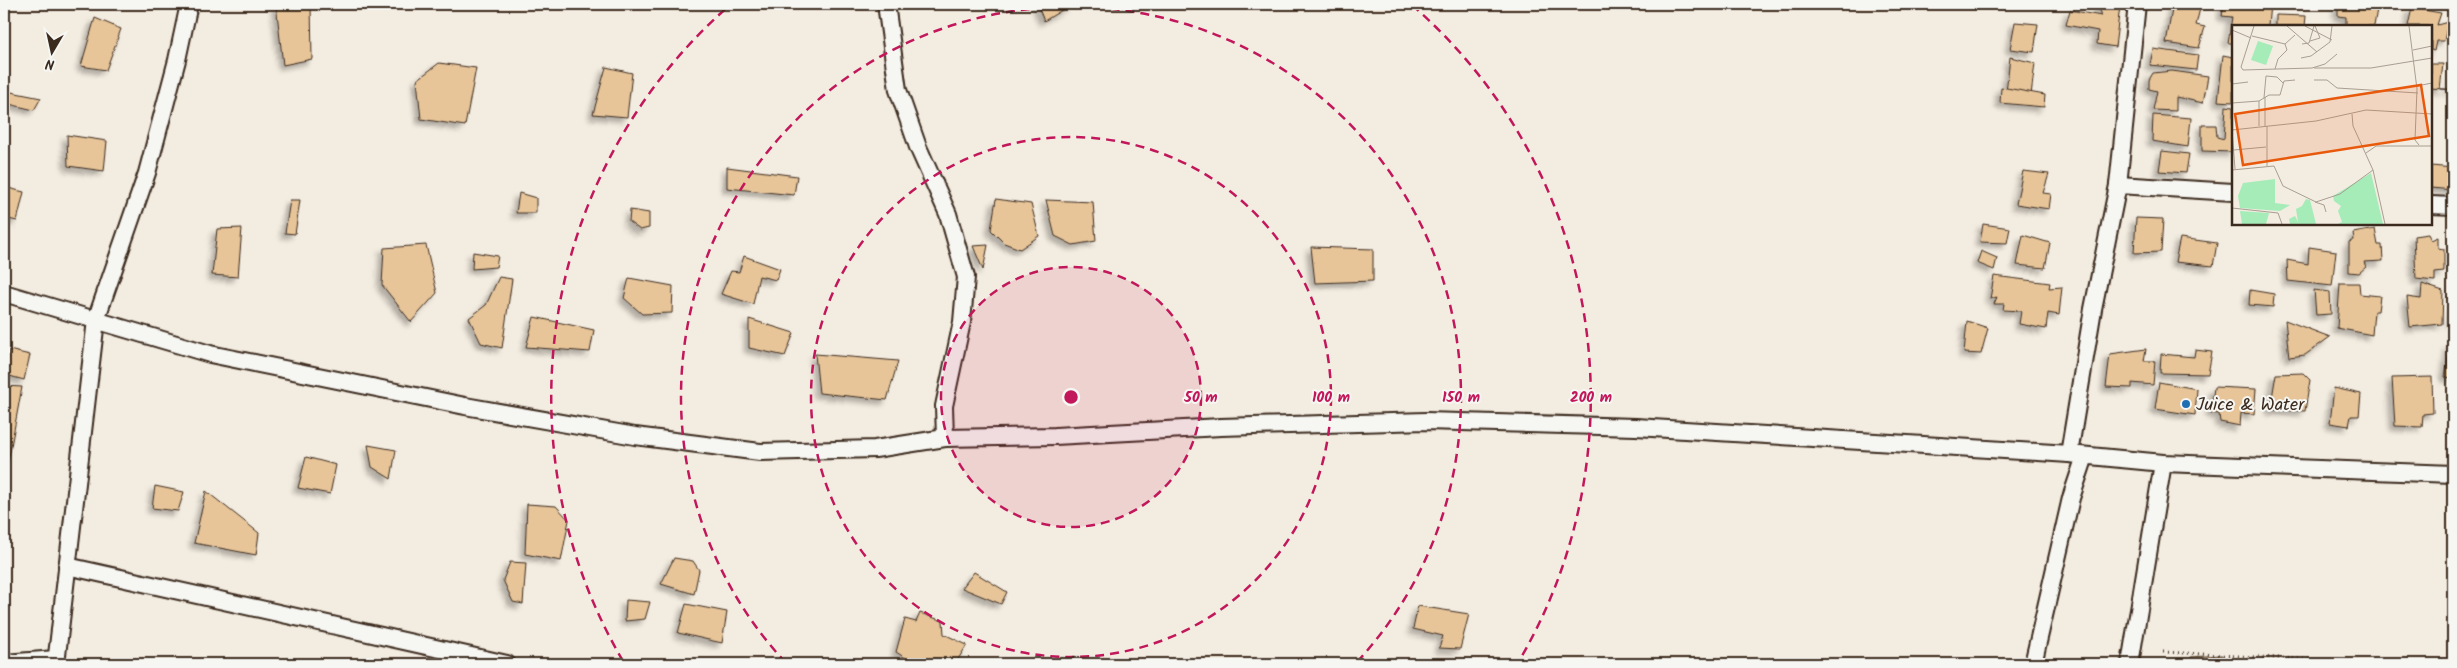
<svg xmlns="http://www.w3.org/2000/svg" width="2457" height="668" viewBox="0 0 2457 668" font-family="Kalam,sans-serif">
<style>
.building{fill:#e7c599;stroke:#3b2a1e;filter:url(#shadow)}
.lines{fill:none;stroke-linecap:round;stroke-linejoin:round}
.minor-casing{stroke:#3b2a1e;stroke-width:20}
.path{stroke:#3b2a1e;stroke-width:3;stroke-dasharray:1 4;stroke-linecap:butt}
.minor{stroke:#f6f6f2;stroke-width:16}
.ring{fill:none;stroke:#c2185b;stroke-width:2.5;stroke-dasharray:9 6}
.poi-dot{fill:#1f6fb2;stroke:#f6f6f2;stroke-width:2}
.labels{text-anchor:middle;stroke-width:4;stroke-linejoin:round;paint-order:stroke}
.poi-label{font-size:18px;fill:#3b2a1e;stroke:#f6f6f2;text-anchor:start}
.inset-road{fill:none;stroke:#a99e92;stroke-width:1}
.view{fill:#e8590c;fill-opacity:0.15;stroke:#e8590c;stroke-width:2.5}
.inset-edge{fill:none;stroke:#3b2a1e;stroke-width:2.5}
.centre{fill:#c2185b;stroke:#f6f6f2;stroke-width:2.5}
.ring-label{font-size:15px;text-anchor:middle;font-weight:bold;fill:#c2185b;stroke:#f6f6f2;stroke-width:4;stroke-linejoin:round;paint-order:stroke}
</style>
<defs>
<filter id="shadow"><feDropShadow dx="-4.5" dy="4.5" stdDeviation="2.5" flood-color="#0004"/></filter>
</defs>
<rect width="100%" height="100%" fill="#f3ece0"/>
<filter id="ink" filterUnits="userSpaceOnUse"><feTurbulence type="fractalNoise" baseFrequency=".02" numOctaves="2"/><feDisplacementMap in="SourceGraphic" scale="10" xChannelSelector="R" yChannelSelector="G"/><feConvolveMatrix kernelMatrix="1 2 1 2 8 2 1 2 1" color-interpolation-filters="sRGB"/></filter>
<g filter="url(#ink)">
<g class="building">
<polygon points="276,4 311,4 312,59 283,65"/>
<polygon points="1037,4 1072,4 1044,21"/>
<polygon points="2097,4 2120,6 2115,47 2097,44 2098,31 2066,25 2070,10 2101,16"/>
<polygon points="2173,4 2201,4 2196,25 2205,27 2199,48 2166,43"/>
<polygon points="2224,4 2270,4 2268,26 2233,26 2233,43 2228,43 2232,17 2222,16"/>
<polygon points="2338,4 2372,4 2371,10 2377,9 2374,26 2346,26 2346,17 2338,16"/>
<polygon points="2412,8 2441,13 2437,25 2448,22 2444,41 2436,41 2434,51 2431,50 2431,26 2408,26"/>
<polygon points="2276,15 2306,16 2305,26 2276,26"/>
<polygon points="95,18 121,29 106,70 81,66"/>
<polygon points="2015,22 2038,24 2034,52 2010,49"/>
<polygon points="2153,49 2198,55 2196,70 2150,65"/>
<polygon points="2223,55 2233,57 2233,102 2218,101"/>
<polygon points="2010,57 2035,63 2030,103 2005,101"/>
<polygon points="439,63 476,68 465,126 421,119 417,80"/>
<polygon points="2431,64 2443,64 2440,89 2451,89 2453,73 2453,90 2431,88"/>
<polygon points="606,67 632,73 627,117 593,114"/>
<polygon points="2172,71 2208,76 2203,103 2176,97 2176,111 2153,110 2157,91 2149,89 2149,80 2153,73"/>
<polygon points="2001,87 2045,95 2044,107 2000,103"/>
<polygon points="6,91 41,98 34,110 9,104"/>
<polygon points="2226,106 2233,107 2233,152 2202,151 2202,125 2216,125 2217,137 2224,139"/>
<polygon points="2153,115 2191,118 2188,147 2152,141"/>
<polygon points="67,135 107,141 104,171 68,166"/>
<polygon points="2162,151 2189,154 2186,173 2159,171"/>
<polygon points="2431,166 2453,168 2453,190 2431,188"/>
<polygon points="727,167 797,176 794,195 727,188"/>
<polygon points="2023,171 2049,174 2043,193 2051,194 2049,209 2016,204"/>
<polygon points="4,187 24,192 17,221 4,218"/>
<polygon points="519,193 536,198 536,213 516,213"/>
<polygon points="996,199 1031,204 1039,236 1020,249 1004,243 991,230"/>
<polygon points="290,200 300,200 295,234 285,233"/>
<polygon points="1046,200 1093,202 1096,241 1073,245 1055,236"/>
<polygon points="630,210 649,213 649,228 640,230 629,222"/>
<polygon points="2136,218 2163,219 2161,252 2134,253"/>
<polygon points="1983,224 2010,228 2007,243 1980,242"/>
<polygon points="242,228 238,277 212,275 217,229"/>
<polygon points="2375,229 2378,245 2382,245 2383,261 2364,262 2366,267 2359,273 2349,272 2349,242 2354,240 2353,233"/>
<polygon points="2428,234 2431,240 2438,237 2438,248 2444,249 2444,272 2435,273 2435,281 2416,279 2414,236"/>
<polygon points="2023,235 2050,243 2045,268 2017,265"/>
<polygon points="2180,238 2217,243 2213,266 2175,262"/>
<polygon points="426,245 437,293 411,322 382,285 384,248"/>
<polygon points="988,245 983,270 973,246"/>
<polygon points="1311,247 1373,249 1373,281 1315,283"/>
<polygon points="2309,247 2336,251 2332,286 2288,281 2287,260 2308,264"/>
<polygon points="1981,251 1997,258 1994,270 1977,263"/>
<polygon points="473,252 498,256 496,267 472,269"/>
<polygon points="744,256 780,269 776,280 759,276 753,304 721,294 731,271 739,272"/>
<polygon points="1994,276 2050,283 2049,288 2062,287 2059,315 2048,313 2046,329 2019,324 2021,311 2003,310 2004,304 1994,304 1997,297 1990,299"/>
<polygon points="499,277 512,279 502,348 481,343 469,318 486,305"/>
<polygon points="629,278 673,286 672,313 642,314 624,298"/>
<polygon points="2340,283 2359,283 2360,294 2380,296 2378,311 2374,311 2372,335 2337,328"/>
<polygon points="2422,284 2443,291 2442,324 2410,327 2407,297 2421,299"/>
<polygon points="2250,290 2274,294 2273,307 2249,305"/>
<polygon points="2314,290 2330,292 2331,314 2316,315"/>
<polygon points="2453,305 2453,322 2450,322"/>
<polygon points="534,317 594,330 590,352 526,347"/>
<polygon points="749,319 794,333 785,356 749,348"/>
<polygon points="2285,320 2330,337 2305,355 2289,357"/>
<polygon points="1967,321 1988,328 1981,354 1964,353"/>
<polygon points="2450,345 2453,345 2453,378 2445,377"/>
<polygon points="2146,349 2144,361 2155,361 2153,385 2132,383 2132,388 2106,387 2110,354"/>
<polygon points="9,350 30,355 24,380 6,375"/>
<polygon points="2195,350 2212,352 2208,374 2160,373 2161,354 2194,357"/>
<polygon points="815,354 898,361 887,400 819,393"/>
<polygon points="2303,373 2310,380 2305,411 2270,410 2276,374"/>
<polygon points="2432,377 2433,413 2423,414 2422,427 2395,426 2392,378"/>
<polygon points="2159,382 2197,389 2195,415 2155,409"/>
<polygon points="4,386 22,387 6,473 4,473"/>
<polygon points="2214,387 2256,389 2254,414 2241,413 2240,426 2220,422 2219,414 2211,413"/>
<polygon points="2334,388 2361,394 2359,416 2351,416 2349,426 2330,423"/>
<polygon points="368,445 396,450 391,479 372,467"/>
<polygon points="306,457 336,465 330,494 298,488"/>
<polygon points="155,486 184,492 178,511 152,508"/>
<polygon points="206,491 259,533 256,555 194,543"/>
<polygon points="527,504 556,506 569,520 561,561 525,554"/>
<polygon points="674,558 693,561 699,570 694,594 661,584"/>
<polygon points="510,562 526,563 523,604 513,602 503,580"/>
<polygon points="974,572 1007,592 1001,604 962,588"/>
<polygon points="626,600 650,602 645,619 625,621"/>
<polygon points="686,604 727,612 722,643 678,633"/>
<polygon points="1418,606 1469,614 1460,649 1439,648 1443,636 1413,629"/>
<polygon points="920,613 943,621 944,634 967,645 955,664 930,662 929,664 915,664 896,652 905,619 916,622"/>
<polygon points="2222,655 2222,664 2190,664 2191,657"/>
<polygon points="766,661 786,664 766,664"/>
</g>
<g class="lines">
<g class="minor-casing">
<g id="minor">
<polyline points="886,4 898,90 918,147 948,214 966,277 962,322 944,406 945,438"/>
<polyline points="2118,185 2233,192"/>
<polyline points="2431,205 2453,206"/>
<polyline points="4,293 210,354 465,406 635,436 760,452 875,449 945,438 1055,436 1221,427 1426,421 1636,427 2069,454 2163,463 2453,474"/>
<polyline points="2069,454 2093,309 2118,185 2137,4"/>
<polyline points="67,566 507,664"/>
<polyline points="4,663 56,659"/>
<polyline points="56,664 96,320 147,173 177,60 189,4"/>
<polyline points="2033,664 2071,498 2085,456"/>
<polyline points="2130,664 2163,463"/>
</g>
</g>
<polyline class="path" points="2163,652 2393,664"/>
<use href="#minor" class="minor"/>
</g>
</g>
<circle cx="1071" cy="397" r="130" fill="#c2185b" fill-opacity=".12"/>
<g class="ring">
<circle cx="1071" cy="397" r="130"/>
<circle cx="1071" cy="397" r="260"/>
<path d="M786 663A390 390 0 1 1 1356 663"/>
<path d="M623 661A520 520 0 0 1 730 5M1412 5A520 520 0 0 1 1519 661"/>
</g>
<circle class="poi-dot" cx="2186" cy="404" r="5"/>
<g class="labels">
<g class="poi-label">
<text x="2196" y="410">Juice &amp; Water</text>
</g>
</g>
<g transform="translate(2232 25)">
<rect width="200" height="200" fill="#f3ece0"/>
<path d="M26,16L41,21L34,40L19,35ZM139,148L151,199H106L110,197L106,186L109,181L102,176L101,171ZM43,154V178L58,180L48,186L8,183L6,171L11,158ZM74,174L78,175L84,199H58L57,194L63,191L66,197L64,184L70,181ZM8,186L37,188L34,199H10Z" fill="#a5ecb9"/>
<path class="inset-road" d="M22,1L9,42L11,45L80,43L93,39L105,29M55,1L85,27M73,1L100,15M177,1L185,64L183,115L187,120M0,5L19,13M20,11L53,19L63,10M78,16L88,13L83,1M70,19L77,18L82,1M181,25L200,21M69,33L79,31L98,17L100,1M82,43H139L200,33M43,44L46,34L55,25L53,19M82,55H95L105,63L186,68M0,59L16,57M185,61L200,58M33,72V101M32,73L34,51L45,52L51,58M27,76V101M0,78L27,76L37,70H48L52,56L63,55M120,89L121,101L141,145L153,199M35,101V141M0,105L84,96L134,85L200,89M0,105L3,144M2,125L34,122M134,128L144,121H200M0,145L42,141L51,161L84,177L108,169L141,145M83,177L92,180L94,187M0,183L46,188L50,199"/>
<path class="view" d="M189,60L197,111L11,140L3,89Z"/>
<rect width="200" height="200" class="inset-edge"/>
</g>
<circle cx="1071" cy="397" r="8" class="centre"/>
<g class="ring-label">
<text x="1201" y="402">50 m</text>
<text x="1331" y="402">100 m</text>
<text x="1461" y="402">150 m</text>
<text x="1591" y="402">200 m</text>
</g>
<rect width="2457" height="668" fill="none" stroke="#f6f6f2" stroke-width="20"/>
<rect x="10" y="10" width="2437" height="648" fill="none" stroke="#3b2a1e" stroke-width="2" filter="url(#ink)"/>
<g transform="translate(52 52) rotate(189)" stroke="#f6f6f2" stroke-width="4" paint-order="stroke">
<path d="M0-4L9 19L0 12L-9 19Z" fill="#3b2a1e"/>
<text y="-8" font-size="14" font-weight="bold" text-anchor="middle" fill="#3b2a1e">N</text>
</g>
</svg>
